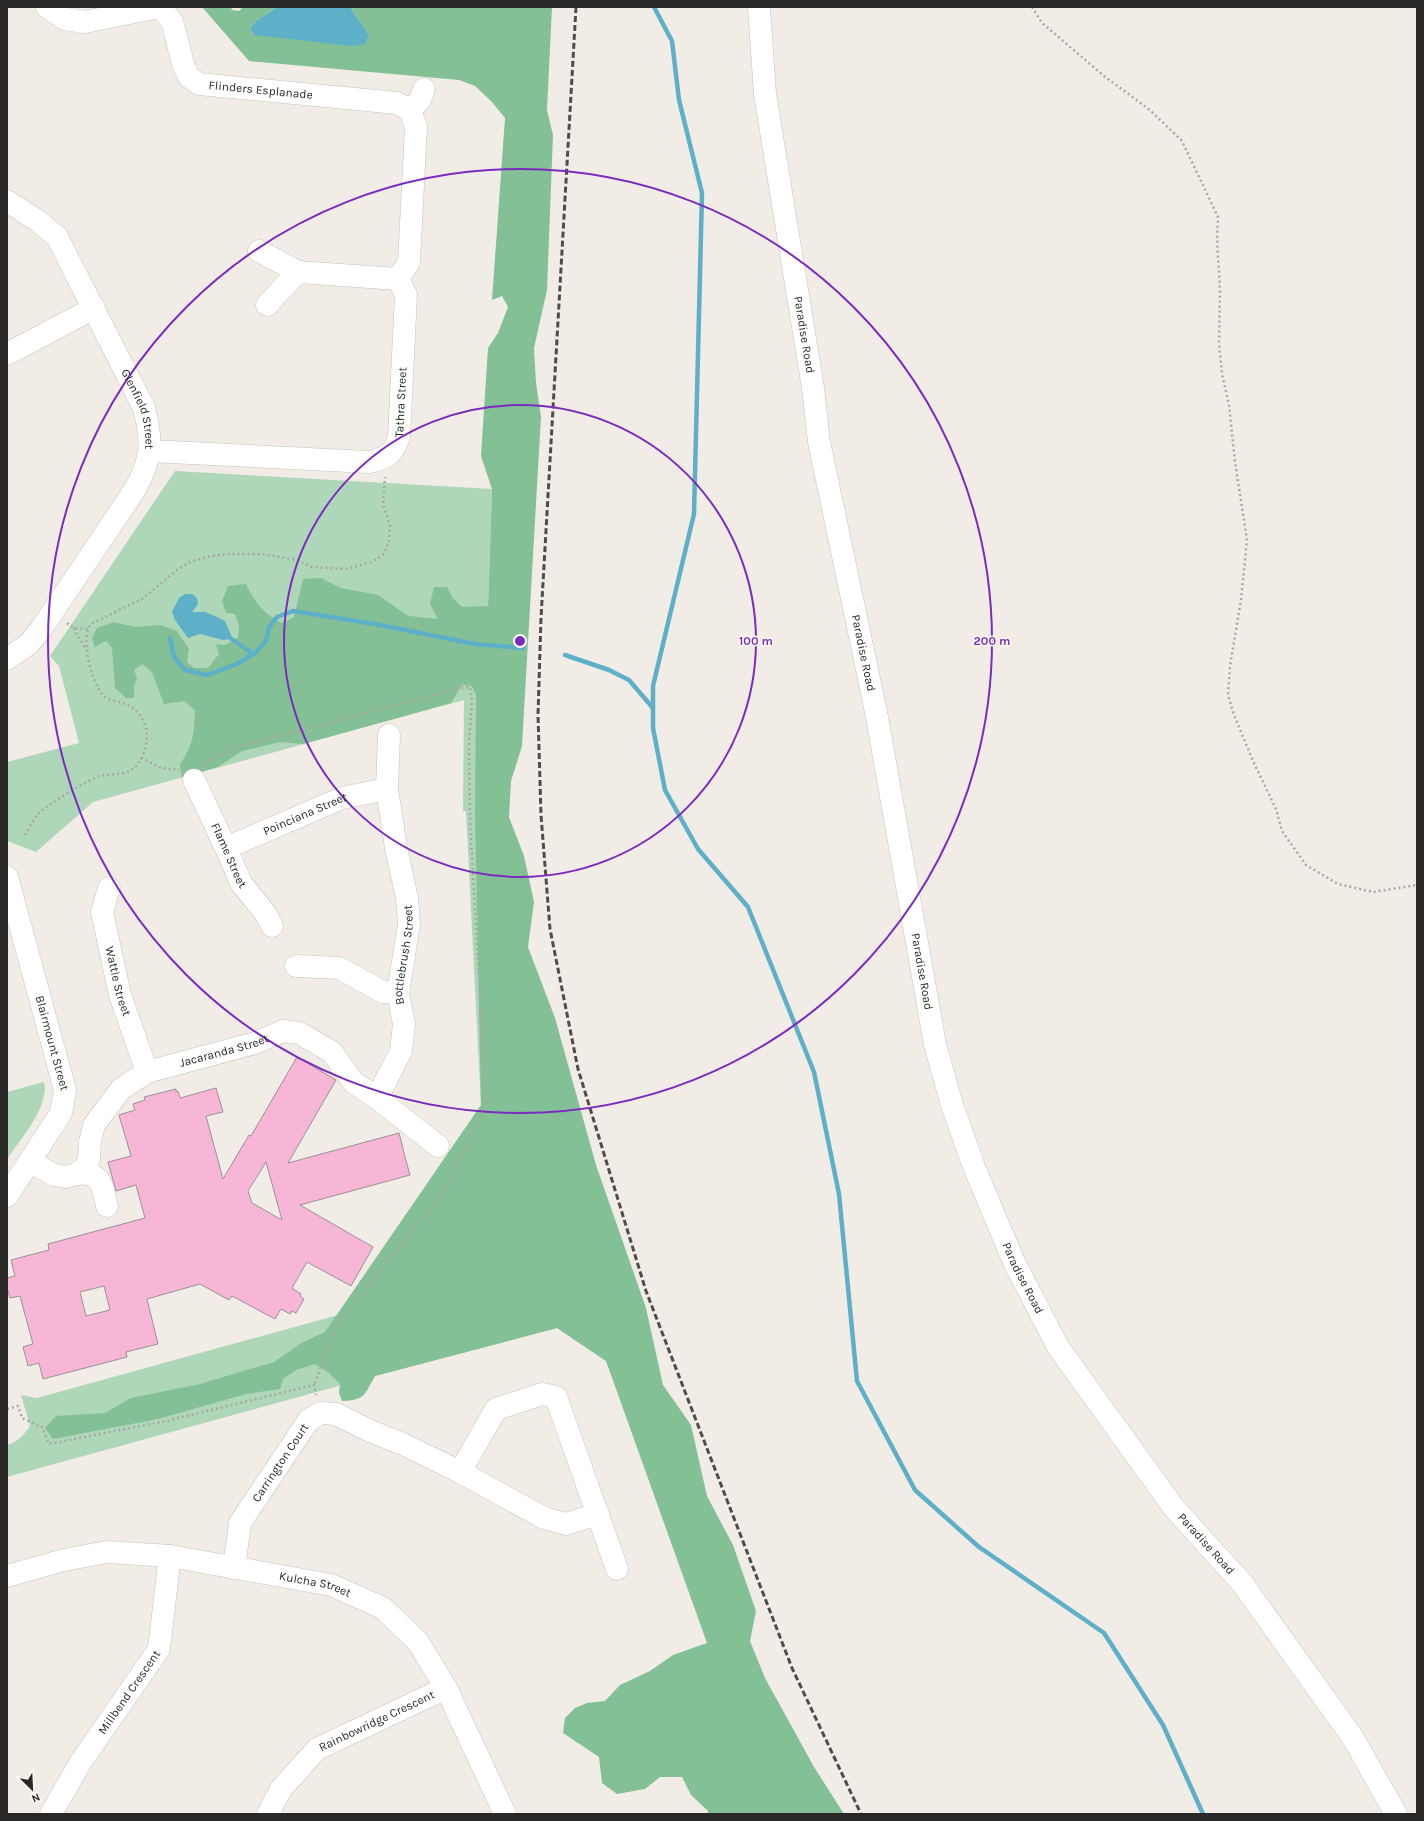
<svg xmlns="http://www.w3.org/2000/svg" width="1424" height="1821" viewBox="0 0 1424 1821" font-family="Karla,sans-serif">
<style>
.green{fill:#aed6b8}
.forest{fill:#84c095}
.water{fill:#5eafc8}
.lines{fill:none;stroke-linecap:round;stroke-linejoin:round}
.stream{stroke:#5eafc8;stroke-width:4.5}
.building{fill:#f8b6d7;stroke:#989194;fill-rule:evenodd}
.minor-casing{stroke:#c6c1bb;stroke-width:23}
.path{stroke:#aca7a3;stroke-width:2.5;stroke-dasharray:2 3;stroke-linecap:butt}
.minor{stroke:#fff;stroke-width:22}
.rail{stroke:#4f4c49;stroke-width:3;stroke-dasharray:6 3;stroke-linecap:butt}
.ring{fill:none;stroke:#7b2cbf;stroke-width:2}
.labels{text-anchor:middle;stroke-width:3;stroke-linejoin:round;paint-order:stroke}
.street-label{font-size:12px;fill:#2a2826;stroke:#fffaf3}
.centre{fill:#7b2cbf;stroke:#fffaf3;stroke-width:2}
.ring-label{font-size:12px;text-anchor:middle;font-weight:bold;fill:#7b2cbf;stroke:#fffaf3;stroke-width:3;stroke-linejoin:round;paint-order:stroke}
</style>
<rect width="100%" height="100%" fill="#f2ece6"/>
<g class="green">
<path d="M175,471L492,489L485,685L487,791L606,1361L557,1328L375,1376L7,1477V1445C18,1442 24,1435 30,1426L21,1395L37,1398L338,1315L481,1105L466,811H463L464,700L93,802L36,852L7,841V762L79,743L59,666L50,656Z"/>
<path d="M44,1082C50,1106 20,1140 7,1159V1092Z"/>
</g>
<path class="forest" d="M202,7H231L232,10L239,11L243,7H277L255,22L250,29L254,35H369L350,7H552L547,110L553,135L547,290L534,348L536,383L541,417L522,746L511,781L509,817L524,856L534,902L528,947L555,1018L596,1165L646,1308L663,1385L691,1425L707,1496L733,1545L756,1611L750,1641L765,1678L814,1767L844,1814H708V1811L691,1795L682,1777H660L645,1789L617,1794L602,1783L599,1757L563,1733L565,1718L575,1708L587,1703L605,1701L620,1685L650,1671L673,1655L707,1643L606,1361L557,1328L375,1376C364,1395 366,1400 342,1401L339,1393L340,1384L329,1373L315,1364L296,1370L283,1379L280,1389L246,1394L158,1419L53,1439L45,1428L56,1416L105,1413L131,1398L200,1384L274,1362L303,1342L325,1332L481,1105L475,813L476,695L472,686L462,685L451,703L303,744L280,742L242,751L218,767L182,777L180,764C194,745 194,732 195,710L184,701L164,704L152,672L142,664L134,670L137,678L134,686V698H126L115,688L112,648L106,641L95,647L92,638L97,628L114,622L135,627L160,625L177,631L189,649L187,662L194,668H208L219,654L216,644L225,645L238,638L239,626L235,614L226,613L222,601L228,586L246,584C255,603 263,613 282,623L294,617L303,579L321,578L341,588L378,595L408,616L438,619L430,604L434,587H447L452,597L462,607L488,606L492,489L481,456L488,348L498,333L508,307L502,296L492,300L505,118L492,102L475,86L459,80L249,61Z"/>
<g class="water">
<polygon points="277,7 350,7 369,35 365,44 351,46 254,35 250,29 255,22"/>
<polygon points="185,594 192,594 197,598 198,604 192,612 205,612 219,618 225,621 231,635 230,639 223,640 200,634 188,638 175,620 172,612 179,598"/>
</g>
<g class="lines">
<g class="stream">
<polyline points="654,7 672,41 679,100 702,193 694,514 653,686 653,728 665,790 698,849 748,907 814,1072 839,1194 857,1381 915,1490 979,1547 1104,1633 1163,1725 1203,1814"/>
<polyline points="226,635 253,654"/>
<polyline points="170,638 174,657 185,670 207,675 237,664 255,653 266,641 269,627 277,617 293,611 375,624 475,644 523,648"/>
<polyline points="565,655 609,670 629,680 653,708"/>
</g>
</g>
<path class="building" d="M297,1057L336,1080L288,1163L399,1133L405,1157L410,1175L300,1205L373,1247L351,1286L307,1262L292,1288L301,1294L300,1296L304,1299L296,1313L292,1311L290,1314L281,1309L275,1319L232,1296L229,1300L200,1284L147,1299L158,1344L126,1352L127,1357L43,1379L39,1363L28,1366L23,1347L33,1344L20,1296L10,1298L7,1288V1278L15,1276L11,1260L49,1250L48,1244L145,1218L136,1185L116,1191L108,1162L131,1156L119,1115L135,1110L133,1104L145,1100L144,1097L176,1089V1092L178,1091L180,1098L216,1088L223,1112L206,1116L223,1179L249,1135L251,1136ZM266,1162L282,1220L252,1203L248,1191ZM104,1286L110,1310L86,1316L80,1292Z"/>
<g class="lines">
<g class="minor-casing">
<g id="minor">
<polyline points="47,7 65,19 85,22 159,7"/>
<path id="s1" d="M159,7L172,21L183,64L189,77L199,84L397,103L410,110"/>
<path id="s2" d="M759,7L765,94L813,388L819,442L876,712L935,1044L951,1102L974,1167L1014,1262L1058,1347L1174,1508L1242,1583L1353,1738L1396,1814"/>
<polyline points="410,110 420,100 424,89"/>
<path id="s3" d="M7,201L38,221L57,237L144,408C153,442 152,460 134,491L41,629L29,644L7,659"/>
<polyline points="259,251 298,272 267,305"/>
<polyline points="298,272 398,279"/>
<polyline points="7,354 94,308"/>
<path id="s4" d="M150,451L369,462C387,458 393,455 399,437L406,295L398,279L409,262L416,127L410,110"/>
<path id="s5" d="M194,780L226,848L241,883L265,913L272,926"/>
<path id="s6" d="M226,848L342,798L387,789"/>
<path id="s7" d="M7,877L65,1090L61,1113L7,1196"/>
<path id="s8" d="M109,888L102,912L120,995L147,1072"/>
<polyline points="296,966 339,968 383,992 398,993"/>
<path id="s9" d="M377,1098L401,1051L404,1024L398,993L409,924L407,898L396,848L387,789L389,735"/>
<path id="s10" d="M30,1162L54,1175L66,1177L76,1174L85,1168L89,1159L90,1142L94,1125L121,1089L147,1072L255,1043L283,1031L299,1033L332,1052L353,1082L377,1098L438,1146"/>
<path d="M76,1174C102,1171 102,1185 107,1206"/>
<polyline points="460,1472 496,1409 542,1394 556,1397 617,1569"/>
<path id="s11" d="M234,1568L240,1523L308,1421L320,1413L336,1414L370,1431L403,1444L460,1472L544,1518L566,1524L598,1514"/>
<path id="s12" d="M7,1576L64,1560L107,1552L170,1556L331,1585L383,1608L418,1642L446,1688L505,1814"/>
<path id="s13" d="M51,1814L80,1763L159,1649L170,1556"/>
<path id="s14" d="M268,1814L281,1789L317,1749L446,1688"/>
</g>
</g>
<g class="path">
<polyline points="1032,7 1042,23 1104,76 1150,110 1182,141 1218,217 1217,239 1220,291 1219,343 1222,374 1229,405 1235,462 1247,540 1241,600 1230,666 1228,695 1234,715 1253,761 1276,809 1282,831 1306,865 1338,884 1373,892 1417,885"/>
<polyline points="67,623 74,628 88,629"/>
<polyline points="74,628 77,635 87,650"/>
<polyline points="141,758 161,768 180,770"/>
<polyline points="203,764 238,747 460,688 470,687 472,701 469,742 470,821 486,1104 446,1189 336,1326 314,1385"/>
<path d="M25,835C30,828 34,817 40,812C49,804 89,779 100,776C109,774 122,775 130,771C142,764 147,747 147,734C146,721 137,708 125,704C118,701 108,701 103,695C91,681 80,639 91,624L142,599L177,570L190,562L206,557L229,554H261L297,560L312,567L346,569L372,562L383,555L389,542L390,525L383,504L385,477"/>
<polyline points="7,1409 18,1406 22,1418 42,1427 49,1444 166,1421 314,1385 316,1395"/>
</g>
<use href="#minor" class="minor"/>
<polyline class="rail" points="576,7 541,618 538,715 541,815 550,929 578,1069 646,1291 792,1668 861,1814"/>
</g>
<g class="ring">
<circle cx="520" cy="641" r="236"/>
<circle cx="520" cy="641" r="472"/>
</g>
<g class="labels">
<g class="street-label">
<text dy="4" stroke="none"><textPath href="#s1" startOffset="152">Flinders Esplanade</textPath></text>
<text dy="4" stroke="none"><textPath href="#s2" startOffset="331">Paradise Road</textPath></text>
<text dy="4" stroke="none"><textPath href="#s4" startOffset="296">Tathra Street</textPath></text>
<text dy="4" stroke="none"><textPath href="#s3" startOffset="253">Glenfield Street</textPath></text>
<text dy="4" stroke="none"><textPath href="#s2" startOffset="655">Paradise Road</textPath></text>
<text dy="4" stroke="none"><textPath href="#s6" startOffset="86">Poinciana Street</textPath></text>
<text dy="4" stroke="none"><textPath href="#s5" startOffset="83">Flame Street</textPath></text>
<text dy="4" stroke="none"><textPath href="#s9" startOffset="150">Bottlebrush Street</textPath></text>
<text dy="4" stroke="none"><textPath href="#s2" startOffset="979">Paradise Road</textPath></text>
<text dy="4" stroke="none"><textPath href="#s8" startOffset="96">Wattle Street</textPath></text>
<text dy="4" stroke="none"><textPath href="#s7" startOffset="172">Blairmount Street</textPath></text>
<text dy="4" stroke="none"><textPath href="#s10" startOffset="261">Jacaranda Street</textPath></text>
<text dy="4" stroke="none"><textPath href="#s2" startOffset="1303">Paradise Road</textPath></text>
<text dy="4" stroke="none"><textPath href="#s11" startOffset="118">Carrington Court</textPath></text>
<text dy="4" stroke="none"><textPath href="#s2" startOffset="1627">Paradise Road</textPath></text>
<text dy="4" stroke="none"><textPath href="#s12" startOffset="314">Kulcha Street</textPath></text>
<text dy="4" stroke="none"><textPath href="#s13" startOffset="145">Millbend Crescent</textPath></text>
<text dy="4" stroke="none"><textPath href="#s14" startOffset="148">Rainbowridge Crescent</textPath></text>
</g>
</g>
<circle cx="520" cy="641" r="6" class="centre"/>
<g class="ring-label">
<text x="756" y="645">100 m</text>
<text x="992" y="645">200 m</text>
</g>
<rect width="1424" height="1821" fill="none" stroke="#2a2826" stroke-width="16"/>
<g transform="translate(32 1789) rotate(156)" stroke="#fffaf3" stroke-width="3" paint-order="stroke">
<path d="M0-3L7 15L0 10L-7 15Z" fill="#2a2826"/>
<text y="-6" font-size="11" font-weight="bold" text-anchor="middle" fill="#2a2826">N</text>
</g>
</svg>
